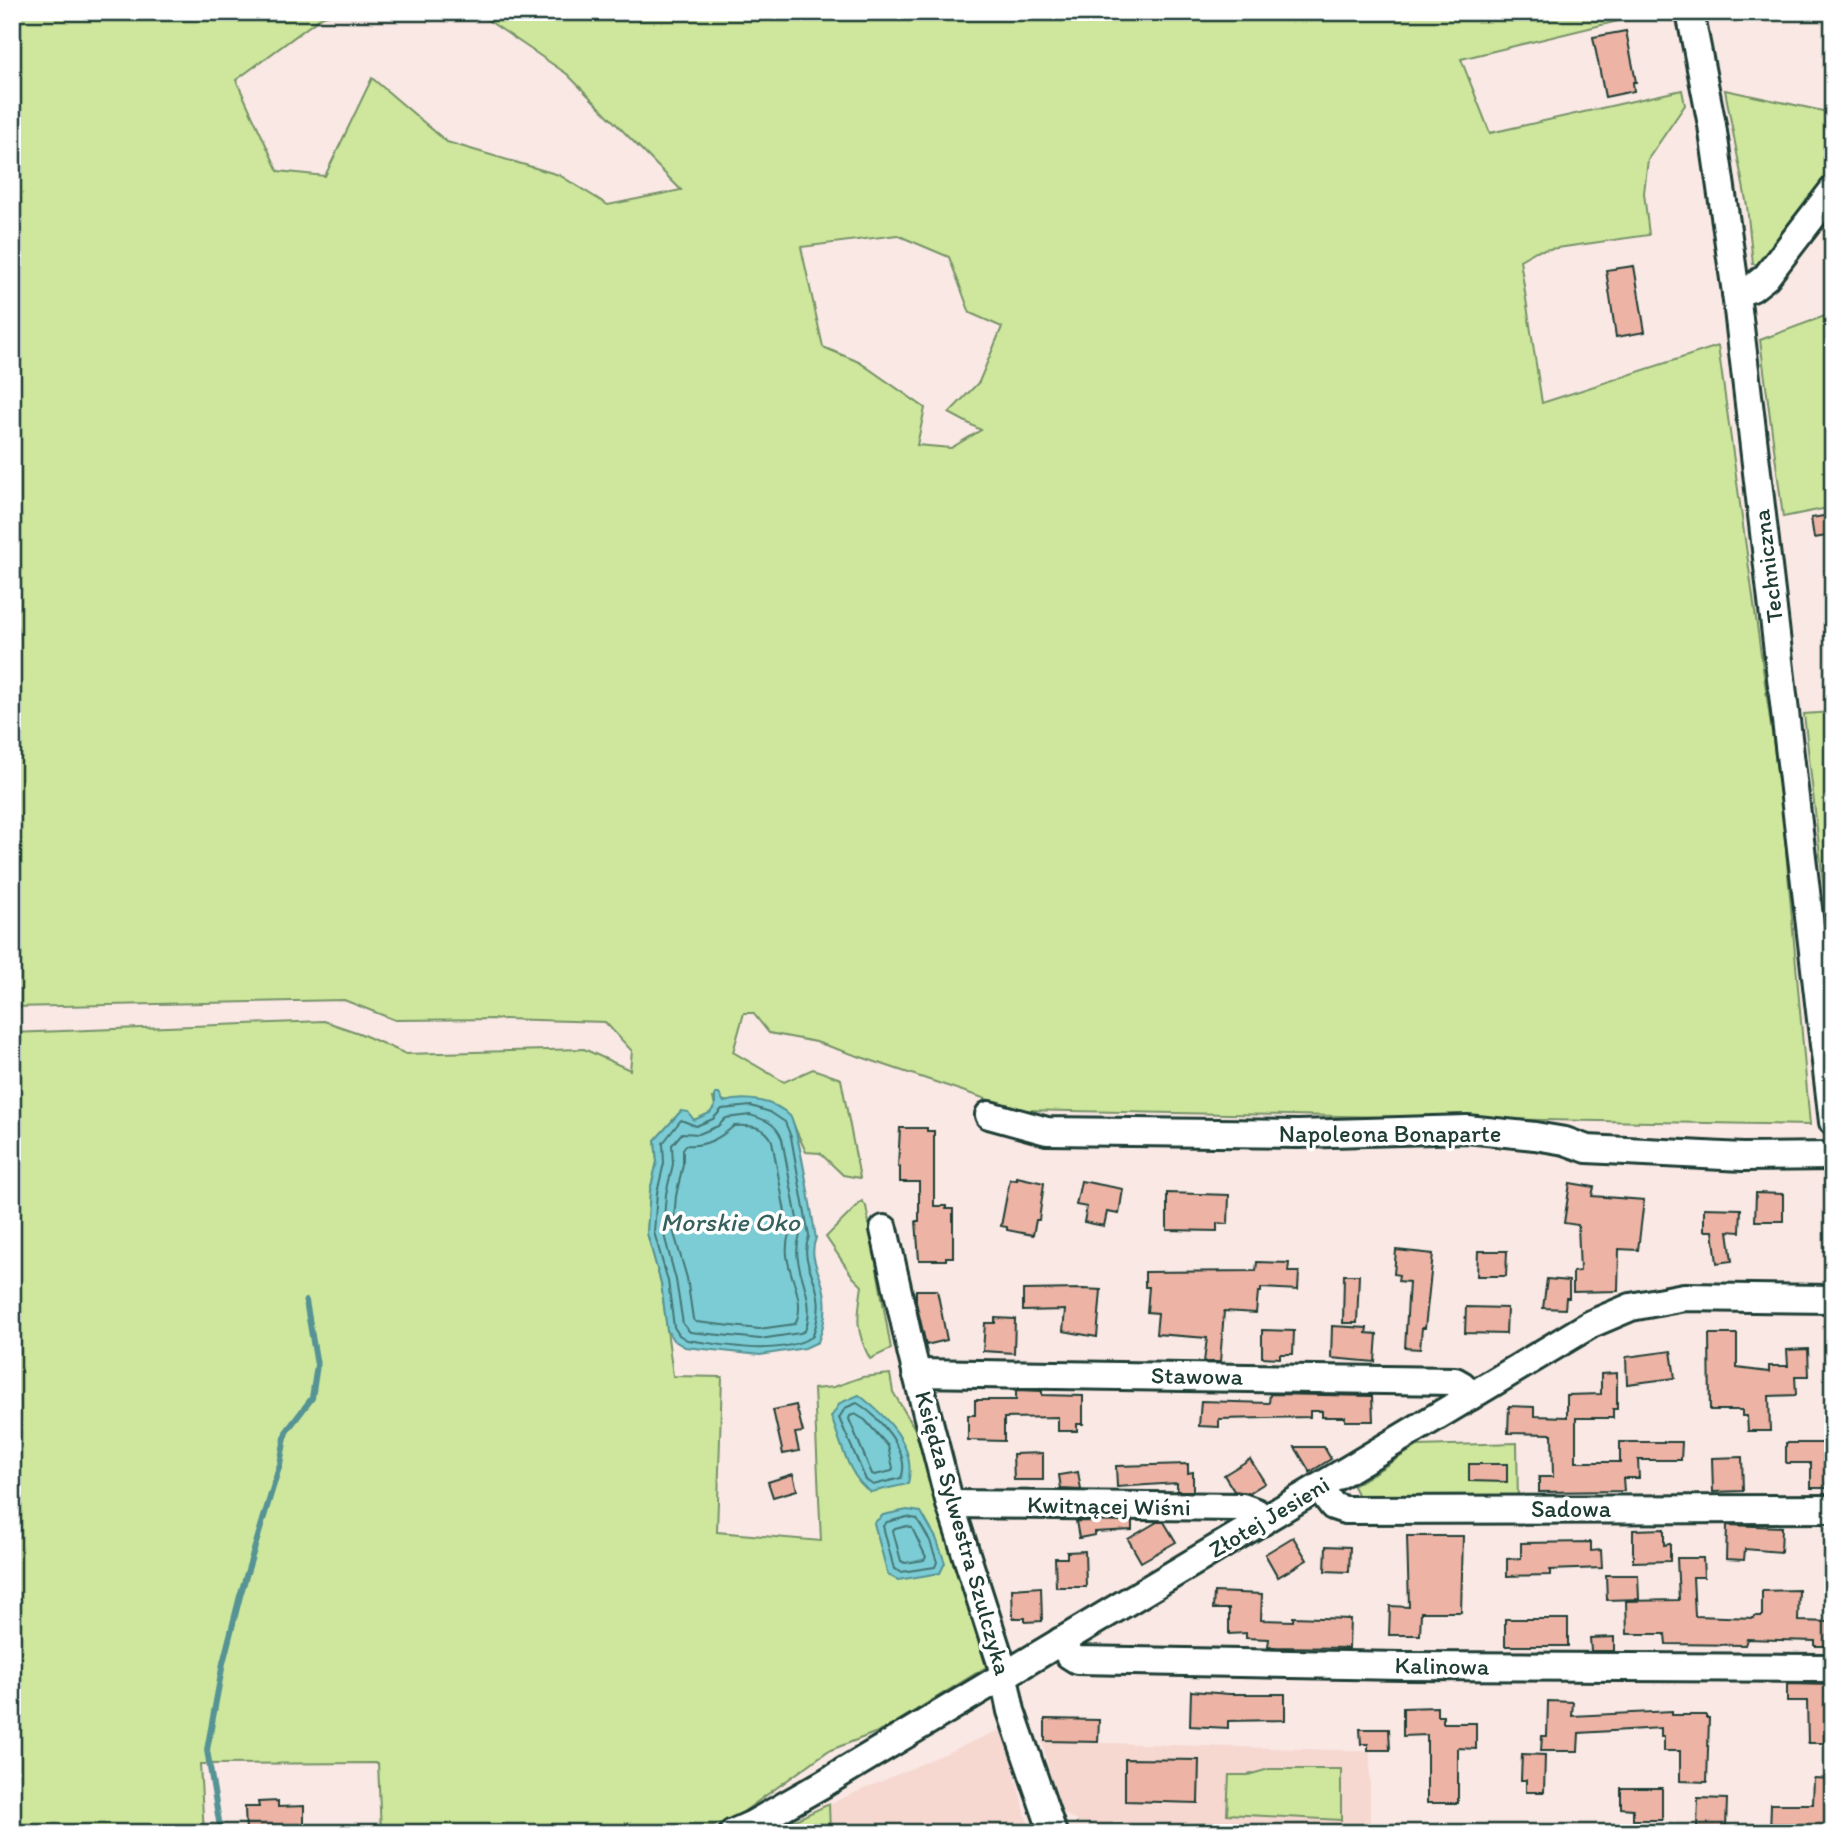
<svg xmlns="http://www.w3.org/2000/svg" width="1845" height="1845" viewBox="0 0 1845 1845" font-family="Itim,sans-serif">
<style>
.built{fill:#f6d8d1}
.green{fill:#cee79d;stroke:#769268;stroke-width:2;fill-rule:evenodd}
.water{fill:#7bccd5;stroke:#569395;stroke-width:2}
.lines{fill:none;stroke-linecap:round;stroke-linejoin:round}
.shore{stroke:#447674;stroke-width:2}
.stream{stroke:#569395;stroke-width:6}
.building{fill:#edb4a5;stroke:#1f3d34;stroke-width:2}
.minor-casing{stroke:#1f3d34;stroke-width:32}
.minor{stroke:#fff;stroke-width:26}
.labels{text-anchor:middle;stroke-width:7;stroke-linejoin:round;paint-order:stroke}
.street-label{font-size:24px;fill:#1f3d34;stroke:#fff}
.water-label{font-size:26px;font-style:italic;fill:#36615c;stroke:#fff}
</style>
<rect width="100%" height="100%" fill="#fae8e4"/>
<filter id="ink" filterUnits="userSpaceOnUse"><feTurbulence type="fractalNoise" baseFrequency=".0143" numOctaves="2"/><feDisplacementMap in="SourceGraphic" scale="14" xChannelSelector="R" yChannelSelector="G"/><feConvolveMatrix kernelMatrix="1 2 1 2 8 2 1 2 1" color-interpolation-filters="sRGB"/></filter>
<g filter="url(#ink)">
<g class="built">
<polygon points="997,1731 1003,1733 1031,1833 830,1833 829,1804"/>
<polygon points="1042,1741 1370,1751 1370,1833 1250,1829 1244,1822 1231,1822 1225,1827 1080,1823 1059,1810"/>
</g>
<g class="green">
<path d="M12,12H340L323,16L236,80L278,171L325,176L372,78L447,142L559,175L608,205L681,190L567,74L476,12H1655L1461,59L1490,133L1682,90L1685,105L1648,159L1644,193L1649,235L1536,251L1520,260L1542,403L1718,346L1782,805L1810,1125L1019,1110L816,1042L769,1033L753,1013H744L733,1052L784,1082L813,1069L841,1079L860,1178L843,1175L820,1153L806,1152L790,1117L713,1098L715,1106L710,1113L694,1120L681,1111L655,1140L657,1162L650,1191L647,1233L661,1283L673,1376L722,1377L717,1532L821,1541L814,1389L834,1387L862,1377L890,1374L893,1392L915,1429L986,1667L885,1729L828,1751L743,1812L720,1824L681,1833H381L378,1763L200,1764L204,1833H12V1033L324,1021L359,1033L406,1054L584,1049L630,1070L632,1051L605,1022L503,1019L395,1020L344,1000L12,1007ZM897,235L949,257L970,313L1002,327L979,382L949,413L981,430L951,448L917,445L925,408L859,362L823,347L801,247Z"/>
<polygon points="1725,90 1823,111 1833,115 1833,172 1763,265 1753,264 1747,206"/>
<polygon points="1833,313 1833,507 1783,517 1760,340"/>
<polygon points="1833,712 1833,970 1804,714"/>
<path d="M862,1201L866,1206L891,1349L870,1359C855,1330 857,1318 862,1286L853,1277L826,1237Z"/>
<polygon points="1517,1443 1518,1504 1367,1499 1358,1496 1353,1486 1418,1446"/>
<polygon points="1269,1769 1341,1769 1341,1820 1227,1814 1229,1775 1248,1775"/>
<polygon points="829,1804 830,1833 768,1833"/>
</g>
<g class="water">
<path d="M715,1094H719L724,1102C744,1096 775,1100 790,1116C799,1127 812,1218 816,1238C807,1259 823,1275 825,1297C827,1312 823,1329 818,1342L805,1348L760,1355L685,1347L673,1340L667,1330L661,1283L647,1233L650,1191L657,1162L655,1140L681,1111L688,1112L694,1120L710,1113L715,1106Z"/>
<path d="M859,1395C887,1417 917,1445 908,1484L871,1492C848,1478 841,1441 831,1417L840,1403Z"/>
<polygon points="907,1510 921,1512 936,1538 945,1563 940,1573 898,1580 888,1575 874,1523 883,1515"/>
</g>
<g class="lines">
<g class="shore">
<path d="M751,1106L770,1112L785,1122L791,1137L809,1236C800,1261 815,1273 818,1297C820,1309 817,1325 812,1337C776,1357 726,1345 687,1340L679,1335L674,1327L668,1281L654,1232L657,1193L664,1163L663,1143L681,1120L696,1126L713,1119L722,1109Z"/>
<path d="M750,1115C766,1120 776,1123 782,1139L800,1235C788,1268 819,1293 805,1331L800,1333L760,1339L690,1332L683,1324L676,1280L663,1231L666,1194L673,1164L672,1145L682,1133L699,1134L718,1126L726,1118Z"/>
<path d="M734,1126C749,1125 766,1126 772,1141L789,1234C778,1268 810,1295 795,1324L759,1329L696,1322L693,1319L687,1278L673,1230L676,1196L683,1164V1149L686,1145C705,1147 720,1138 734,1126Z"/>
<path d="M857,1403C878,1415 912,1453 901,1478L873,1485L866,1480L839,1418L845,1408Z"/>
<polygon points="855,1414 865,1420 888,1446 893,1468 892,1471 875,1475 872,1474 849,1419 850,1416"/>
<polygon points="907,1517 917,1519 930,1541 937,1562 935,1567 901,1572 894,1569 883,1526 887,1522"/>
<polygon points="907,1526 912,1528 926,1557 924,1560 905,1563 901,1561 893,1531 895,1529"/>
</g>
<polyline class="stream" points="221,1833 207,1750 223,1663 240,1596 280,1464 286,1432 312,1398 317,1365 306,1301"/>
</g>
<g class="building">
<polygon points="1626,31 1636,82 1633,82 1634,91 1605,97 1593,37"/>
<polygon points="1634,266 1645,332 1616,337 1606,270"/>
<polygon points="1830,515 1833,535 1814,538 1811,518"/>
<polygon points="900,1128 927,1128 927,1131 934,1131 934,1206 946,1206 946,1209 953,1209 953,1257 946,1257 946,1260 919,1260 916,1221 919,1221 919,1182 900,1182 900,1167 898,1167"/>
<polygon points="1017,1177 1044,1183 1039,1220 1036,1220 1033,1235 1007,1230 1007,1227 1001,1226 1010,1179 1017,1180"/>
<polygon points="1081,1181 1123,1189 1119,1214 1107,1212 1104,1226 1084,1222 1087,1207 1076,1205"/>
<polygon points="1570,1183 1594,1187 1592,1196 1644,1200 1638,1250 1619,1249 1618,1291 1573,1292 1573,1272 1580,1271 1578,1225 1564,1223"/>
<polygon points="1167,1193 1229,1195 1228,1224 1217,1223 1217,1231 1167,1230"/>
<polygon points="1756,1193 1783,1194 1783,1221 1755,1221"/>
<polygon points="1704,1208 1741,1209 1740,1232 1728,1231 1732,1261 1717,1263 1713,1231 1704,1231"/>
<polygon points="1396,1250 1433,1254 1425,1328 1422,1328 1420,1349 1405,1348 1409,1282 1398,1281 1399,1275 1394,1274"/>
<polygon points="1478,1251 1507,1251 1506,1276 1477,1276"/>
<polygon points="1257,1262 1289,1263 1288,1272 1299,1272 1298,1290 1261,1288 1261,1292 1258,1292 1256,1313 1224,1311 1220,1362 1204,1362 1207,1338 1156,1334 1158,1313 1147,1312 1149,1287 1145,1287 1145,1272 1256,1271"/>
<polygon points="1344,1275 1359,1275 1357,1323 1343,1323"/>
<polygon points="1547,1279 1569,1281 1569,1298 1566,1298 1565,1309 1543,1308"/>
<polygon points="1083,1289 1101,1290 1097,1337 1063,1331 1065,1310 1023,1311 1023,1290"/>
<polygon points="916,1290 937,1290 947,1340 926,1345 916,1302"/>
<polygon points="1466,1307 1507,1308 1506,1334 1465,1333"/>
<polygon points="995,1318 1015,1319 1014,1353 983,1351 985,1323 995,1323"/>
<polygon points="1332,1326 1367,1328 1366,1333 1377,1334 1375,1362 1331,1358"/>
<polygon points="1262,1330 1294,1331 1293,1354 1280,1354 1280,1358 1262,1357"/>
<polygon points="1709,1334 1737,1334 1737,1368 1769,1372 1769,1366 1788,1366 1787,1350 1808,1349 1809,1376 1795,1376 1796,1395 1769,1396 1770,1431 1748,1431 1747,1416 1742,1416 1742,1410 1710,1410"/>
<polygon points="1671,1351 1675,1378 1627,1384 1626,1357"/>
<polygon points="1617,1373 1617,1409 1613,1409 1613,1418 1576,1418 1576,1462 1620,1462 1620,1442 1682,1442 1681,1460 1638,1460 1639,1478 1623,1478 1624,1491 1539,1492 1539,1477 1553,1477 1552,1434 1508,1433 1509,1406 1534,1407 1534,1416 1567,1417 1567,1395 1601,1394 1601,1374"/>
<polygon points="1016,1390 1042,1391 1042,1395 1083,1396 1083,1424 1077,1424 1077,1431 1058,1431 1058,1417 1004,1418 1004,1441 968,1440 968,1415 975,1415 975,1400 1016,1400"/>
<polygon points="1270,1394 1372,1396 1373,1421 1345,1421 1345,1417 1322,1417 1322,1411 1310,1411 1310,1417 1219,1419 1219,1427 1199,1426 1201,1401 1269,1403"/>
<polygon points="796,1405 803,1432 795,1433 799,1451 783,1454 773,1410"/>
<polygon points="1786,1443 1833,1443 1833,1488 1811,1488 1811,1463 1786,1463"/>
<polygon points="1295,1447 1324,1447 1331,1459 1310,1472"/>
<polygon points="1043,1453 1043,1480 1014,1480 1013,1454"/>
<polygon points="1742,1457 1743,1491 1713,1492 1712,1458"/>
<polygon points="1250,1459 1265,1483 1249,1493 1234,1491 1224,1475"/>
<polygon points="1188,1464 1188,1473 1193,1472 1193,1491 1177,1491 1177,1483 1117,1487 1116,1466"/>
<polygon points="1469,1464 1507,1464 1507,1482 1469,1481"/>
<polygon points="1078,1472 1081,1490 1061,1489 1059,1475"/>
<polygon points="793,1474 797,1490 773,1497 768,1482"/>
<polygon points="1076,1521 1132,1522 1132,1530 1095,1532 1095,1535 1079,1538"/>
<polygon points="1157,1522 1164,1522 1176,1542 1141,1562 1128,1539"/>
<polygon points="1727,1525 1782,1527 1781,1552 1745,1549 1744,1560 1726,1559"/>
<polygon points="1664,1529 1664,1545 1670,1544 1670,1561 1633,1562 1633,1530"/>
<polygon points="1407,1536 1463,1536 1461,1612 1421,1612 1420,1635 1389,1635 1390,1606 1409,1607"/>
<polygon points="1293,1537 1307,1560 1278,1577 1265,1554"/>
<polygon points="1591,1542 1591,1551 1601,1550 1602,1568 1550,1570 1550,1575 1507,1576 1507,1559 1521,1558 1521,1543"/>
<polygon points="1326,1546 1350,1547 1349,1572 1325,1571"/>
<polygon points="1085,1551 1086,1587 1056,1587 1055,1558 1067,1558 1067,1552"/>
<polygon points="1677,1558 1703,1558 1704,1577 1693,1577 1695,1616 1754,1618 1754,1616 1762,1616 1762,1591 1799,1590 1798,1621 1833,1622 1833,1646 1815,1646 1815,1641 1747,1639 1745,1645 1666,1644 1665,1634 1627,1634 1626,1601 1679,1600"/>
<polygon points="1606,1575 1638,1575 1639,1599 1607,1600"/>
<polygon points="1041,1587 1042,1621 1025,1622 1025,1618 1013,1618 1012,1589"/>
<polygon points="1214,1592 1262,1594 1261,1620 1293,1621 1293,1617 1350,1619 1349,1648 1268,1647 1269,1639 1246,1638 1246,1633 1229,1634 1229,1609 1213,1609"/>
<rect x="1505" y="1619" width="63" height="27"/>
<polygon points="1614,1637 1614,1651 1591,1651 1590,1638"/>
<polygon points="1787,1684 1833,1685 1833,1735 1824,1735 1824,1743 1808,1743 1807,1701 1787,1701"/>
<polygon points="1191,1691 1229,1694 1285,1694 1285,1720 1228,1721 1228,1728 1190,1726"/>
<polygon points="1548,1701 1573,1702 1572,1716 1672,1711 1672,1715 1706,1715 1706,1718 1709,1718 1707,1782 1680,1781 1680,1751 1664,1751 1664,1737 1661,1737 1661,1728 1579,1733 1578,1751 1541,1751 1542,1736 1547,1736"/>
<polygon points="1437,1707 1437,1716 1443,1716 1443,1723 1476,1723 1476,1749 1458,1748 1458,1803 1427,1803 1427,1735 1403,1736 1403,1708"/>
<polygon points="1045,1719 1099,1720 1098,1742 1045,1741"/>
<polygon points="1360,1729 1389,1729 1390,1750 1368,1750 1368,1744 1361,1744"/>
<polygon points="1522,1754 1545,1755 1544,1792 1526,1792 1526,1780 1521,1780"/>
<polygon points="1125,1759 1199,1760 1198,1803 1125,1801"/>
<polygon points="1814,1778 1833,1779 1833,1833 1770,1833 1771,1804 1813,1804"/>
<polygon points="1621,1788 1662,1788 1662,1820 1633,1820 1633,1809 1621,1808"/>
<polygon points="1698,1798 1727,1799 1726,1828 1697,1827"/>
<polygon points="278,1801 278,1807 304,1806 304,1833 246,1833 245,1807 259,1807 258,1802"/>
</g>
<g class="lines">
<g class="minor-casing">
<g id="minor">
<polyline points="1690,12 1712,125 1736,293 1833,1122"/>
<polyline points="1736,293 1752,288 1766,277 1833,190"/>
<polyline points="989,1115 1047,1131 1298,1134 1467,1129 1535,1136 1565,1141 1587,1149 1743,1157 1833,1156"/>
<polyline points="884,1229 912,1355 950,1504 1001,1663 1011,1711 1053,1833"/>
<polyline points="916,1373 1455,1381 1462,1385 1471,1396"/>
<polyline points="1319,1487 1333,1506 1345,1510 1833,1509"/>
<polyline points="950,1504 1242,1507 1256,1512 1262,1522"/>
<polyline points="1061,1641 1069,1655 1077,1660 1402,1666 1833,1668"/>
<polyline points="733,1833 751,1825 823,1784 1591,1324 1631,1307 1684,1297 1833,1299"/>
</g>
</g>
<use href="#minor" class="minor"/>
</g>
</g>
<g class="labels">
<g class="street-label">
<text transform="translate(1768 566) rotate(-97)" y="8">Techniczna</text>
<text x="1390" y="1142">Napoleona Bonaparte</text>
<text transform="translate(1197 1376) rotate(1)" y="8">Stawowa</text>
<text transform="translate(1109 1506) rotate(1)" y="8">Kwitnącej Wiśni</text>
<text x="1571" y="1517">Sadowa</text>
<text transform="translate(1269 1517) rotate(-31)" y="8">Złotej Jesieni</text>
<text transform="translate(963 1533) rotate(74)" y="8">Księdza Sylwestra Szulczyka</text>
<text transform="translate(1442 1666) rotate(1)" y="8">Kalinowa</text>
</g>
<g class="water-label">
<text x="730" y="1231">Morskie Oko</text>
</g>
</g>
<rect width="1845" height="1845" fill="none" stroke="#fff" stroke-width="42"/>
<rect x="21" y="21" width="1803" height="1803" fill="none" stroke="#1f3d34" stroke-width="2.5" filter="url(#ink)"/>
</svg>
